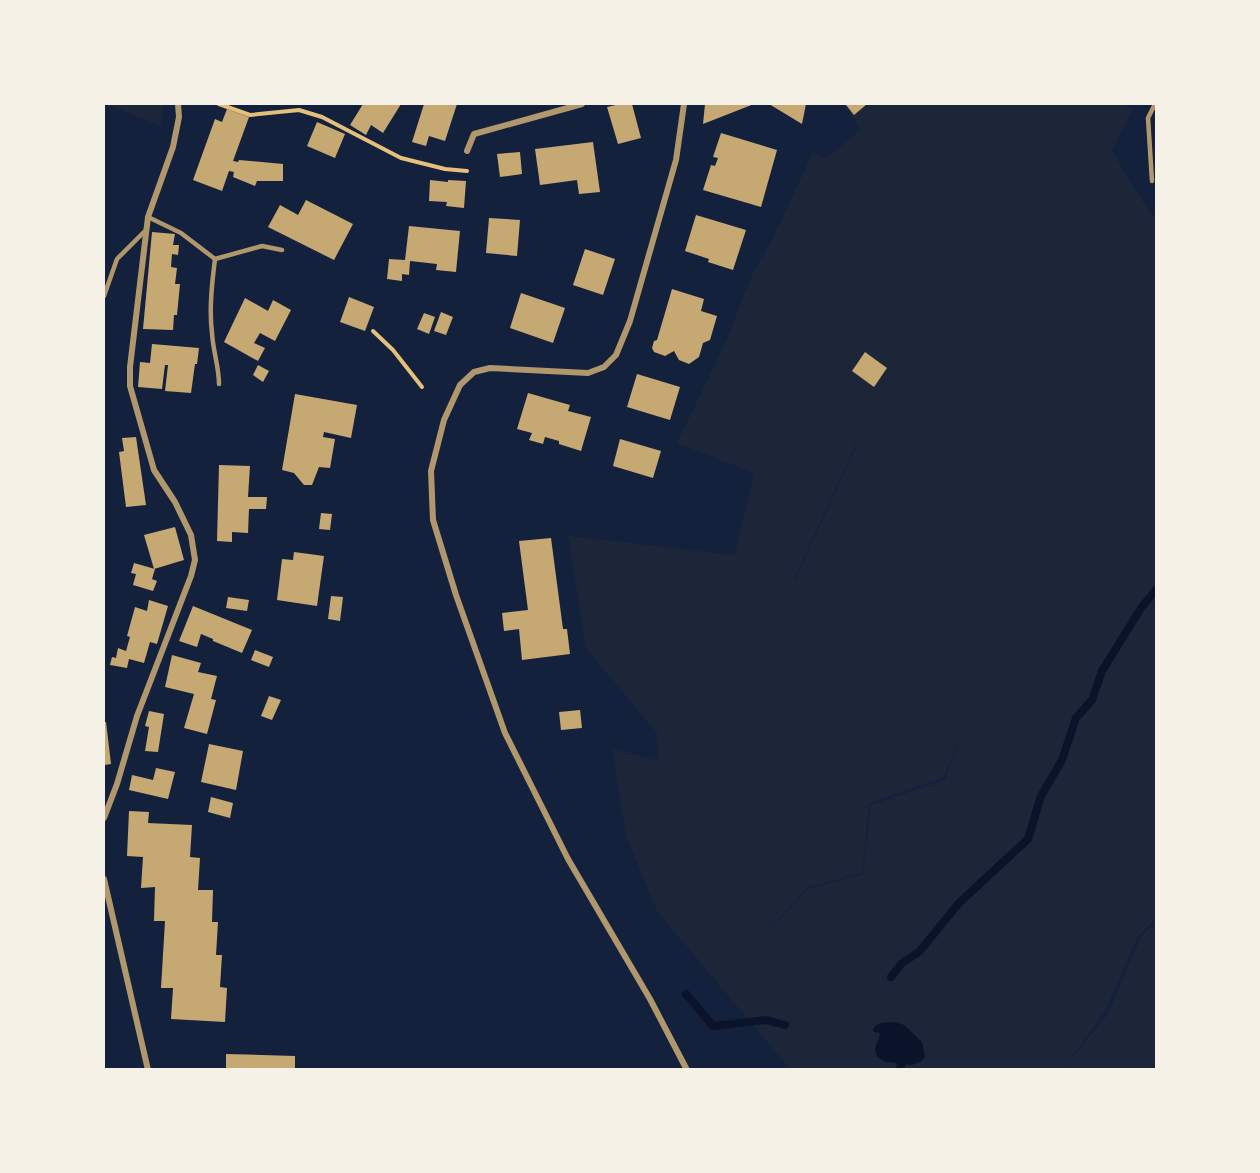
<svg xmlns="http://www.w3.org/2000/svg" width="1260" height="1173" viewBox="0 0 1260 1173" font-family="Karla,sans-serif">
<style>
.green{fill:#1d2539;fill-rule:evenodd}
.water{fill:#0b132b}
.lines{fill:none;stroke-linecap:round;stroke-linejoin:round}
.stream{stroke:#0b132b;stroke-width:8}
.building{fill:#c6a872}
.path{stroke:#e5c07b;stroke-width:4}
.service{stroke:#b1986c;stroke-width:4.5}
.minor{stroke:#b1986c;stroke-width:6}
</style>
<rect width="100%" height="100%" fill="#14213d"/>
<g class="green">
<polygon points="106,104 163,104 161,126"/>
<path d="M844,104H1120L1133,109L1112,150L1126,175L1152,216L1156,211V919L1138,936L1105,1011L1064,1068L1108,1014L1141,937L1156,922V1069H790L657,911L626,836L612,748L658,761L657,733L586,648L568,536L735,555L754,473L677,443L726,341L754,270L771,242L813,152L827,158L861,129ZM856,444L857,445L795,580L794,579ZM964,730L945,780L871,805L863,874L809,889L759,940L808,887L862,873L869,803L943,778Z"/>
</g>
<path class="water" d="M896,1022L904,1025L922,1042L925,1057L920,1062L912,1065L886,1062L877,1057L875,1048L880,1035L879,1033L874,1032L873,1029C877,1021 888,1023 896,1022Z"/>
<g class="lines">
<g class="stream">
<polyline points="891,977 902,963 919,952 959,903 1028,839 1041,796 1062,760 1076,718 1092,700 1102,671 1141,608 1156,590"/>
<polyline points="686,994 713,1026 766,1020 785,1025"/>
<polyline points="899,1070 902,1063"/>
</g>
</g>
<g class="building">
<polygon points="363,104 401,104 383,133 371,125 366,135 350,125"/>
<polygon points="424,104 457,104 445,141 429,136 426,146 412,142"/>
<polygon points="620,104 632,104 641,138 618,144 607,107"/>
<polygon points="705,104 754,104 703,124"/>
<polygon points="769,104 806,104 802,124"/>
<polygon points="849,104 865,104 866,105 854,115 846,105"/>
<polygon points="227,109 249,117 233,161 238,162 239,160 283,164 283,181 257,181 255,186 233,177 234,172 229,171 222,191 193,180 215,119 222,122"/>
<polygon points="317,122 345,134 335,158 307,146"/>
<polygon points="721,133 777,150 761,207 703,190 711,165 715,166 718,158 713,157"/>
<polygon points="593,142 600,192 579,194 577,180 540,185 535,149"/>
<polygon points="520,152 522,174 500,177 497,154"/>
<polygon points="430,180 448,182 448,180 466,181 464,208 446,206 447,202 429,201"/>
<polygon points="306,200 353,224 334,260 268,227 280,205 298,215"/>
<polygon points="696,215 746,230 733,270 708,262 709,259 685,251"/>
<polygon points="489,218 520,220 517,256 486,253"/>
<polygon points="409,226 460,231 456,272 436,270 437,264 410,261 409,275 402,274 402,281 387,279 389,259 405,260"/>
<polygon points="152,232 175,234 173,245 179,245 178,255 172,254 171,267 177,268 175,284 180,284 177,315 174,315 173,330 143,329"/>
<polygon points="585,249 615,259 603,295 573,285"/>
<polygon points="672,289 704,299 701,311 717,316 710,340 703,343 699,357 689,364 679,360 674,351 665,356 654,352 652,348 654,341 657,340"/>
<polygon points="521,293 565,308 553,343 510,328"/>
<polygon points="349,297 374,307 365,331 340,322"/>
<polygon points="245,298 268,311 273,300 291,310 275,341 260,333 254,343 265,348 258,361 224,342"/>
<polygon points="441,312 453,317 446,335 434,331"/>
<polygon points="424,313 435,317 429,334 417,329"/>
<polygon points="152,344 199,348 197,364 195,364 191,393 165,391 168,365 165,365 162,389 138,387 140,362 150,363"/>
<polygon points="865,352 887,368 874,387 852,371"/>
<polygon points="258,365 269,371 263,382 253,375"/>
<polygon points="637,374 680,387 670,420 627,407"/>
<polygon points="528,393 570,405 568,411 591,417 581,451 559,444 559,441 545,437 543,444 529,440 532,433 517,429"/>
<polygon points="295,394 357,405 351,438 324,432 323,437 335,439 330,468 319,467 312,485 304,485 294,473 282,470"/>
<polygon points="136,437 146,505 126,507 119,452 124,451 122,438"/>
<polygon points="620,439 661,451 653,478 613,466"/>
<polygon points="219,465 250,466 248,497 267,497 266,509 249,509 248,533 232,532 232,542 217,541"/>
<polygon points="321,513 332,514 330,530 319,529"/>
<polygon points="175,527 184,560 154,569 144,535"/>
<polygon points="551,538 563,629 567,629 570,654 522,660 519,629 504,631 502,613 528,610 519,541"/>
<polygon points="294,552 324,556 317,606 277,600 282,559 293,560"/>
<polygon points="134,563 155,569 152,579 157,581 153,591 133,585 136,574 131,573"/>
<polygon points="331,596 343,597 340,621 328,619"/>
<polygon points="228,597 249,600 247,611 226,608"/>
<polygon points="149,600 168,606 157,644 150,642 144,663 129,659 127,668 110,665 112,657 116,658 118,648 126,651 130,637 127,636 135,607 147,611"/>
<polygon points="193,606 252,630 242,653 213,641 213,639 201,634 197,647 179,641"/>
<polygon points="255,650 273,657 269,667 251,660"/>
<polygon points="172,655 201,663 198,672 217,676 211,699 216,700 207,734 184,728 194,694 165,687"/>
<polygon points="269,696 281,700 272,720 261,716"/>
<polygon points="580,710 582,728 561,730 559,712"/>
<polygon points="149,711 164,714 158,752 145,751 149,727 145,726"/>
<polygon points="104,722 106,722 111,764 104,765"/>
<polygon points="209,744 243,751 236,790 201,782"/>
<polygon points="156,768 175,772 168,799 129,790 132,775 153,780"/>
<polygon points="211,797 233,803 230,818 208,812"/>
<polygon points="129,811 149,812 148,823 192,825 190,857 200,858 198,890 213,890 212,922 218,922 216,955 222,955 220,987 227,988 225,1022 171,1019 173,988 161,988 165,921 154,921 155,887 141,888 143,857 127,856"/>
<polygon points="226,1054 295,1056 295,1070 226,1070"/>
</g>
<g class="lines">
<g class="path">
<polyline points="219,104 250,115 299,110 322,117 401,158 445,169 467,171"/>
<polyline points="373,331 393,350 422,387"/>
</g>
<g class="service">
<polyline points="1152,181 1148,118 1155,104"/>
<path d="M148,217L181,233L215,259C212,283 209,309 212,333C213,351 219,367 219,384"/>
<polyline points="215,259 262,246 282,250"/>
<polyline points="104,296 117,259 147,229"/>
</g>
<g class="minor">
<polyline points="684,104 676,160 630,321 616,355 604,367 588,373 490,368 474,372 460,385 444,420 431,471 433,520 456,595 505,733 568,859 650,999 687,1070"/>
<polyline points="467,151 474,134 582,104"/>
<polyline points="104,818 117,784 137,716 191,576 195,560 191,535 175,502 154,470 130,386 130,367 148,217 173,147 179,117 178,104"/>
<polyline points="104,879 148,1070"/>
</g>
</g>
<rect width="1260" height="1173" fill="none" stroke="#f6f1e7" stroke-width="210"/>
</svg>
